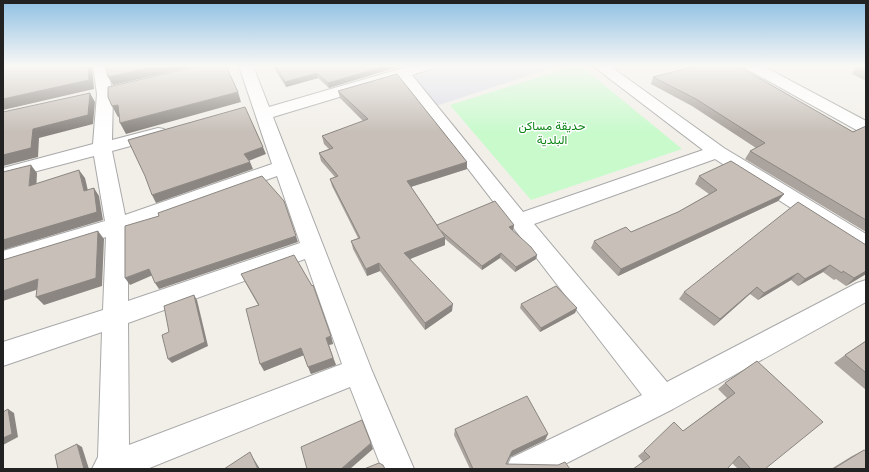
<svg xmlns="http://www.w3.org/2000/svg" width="869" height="472" viewBox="0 0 869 472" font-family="'PT Sans',Vazirmatn,sans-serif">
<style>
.park{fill:#c8facc}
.plaza{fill:#dddde8}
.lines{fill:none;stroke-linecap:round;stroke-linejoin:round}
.minor-casing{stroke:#a9a9a9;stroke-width:2}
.minor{fill:#fff;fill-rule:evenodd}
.wall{fill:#aba49e}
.shaded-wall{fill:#8b8681}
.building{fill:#c7bfb8;stroke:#8b8681}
.labels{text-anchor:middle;stroke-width:3;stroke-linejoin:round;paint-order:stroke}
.park-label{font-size:12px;fill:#0c8416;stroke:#fff}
</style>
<rect width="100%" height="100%" fill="#f2efe9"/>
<polygon class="park" points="574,66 581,66 682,149 531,200 450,105"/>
<polygon class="plaza" points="426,66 557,66 430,108 403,74"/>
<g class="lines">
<g class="minor-casing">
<g id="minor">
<path d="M93,66H107L113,94L112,140L158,128L164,129L167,133L164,137L112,151L125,215L272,164L239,66H253L269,107L410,66H433L431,69L412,75L523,212L703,150L593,66H610L724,148L866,234V253L858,251L715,159L534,224L667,382L857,283L866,280V302L673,409L555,469H506L511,458L642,395L399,79L273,117L372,371L414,469H382L350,387L147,469H92L98,457L102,332L3,366V342L103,310L106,237L3,269V251L105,221L94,156L3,180V168L93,144L97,94ZM277,176L300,243L128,301V230ZM305,259L342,364L129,445L128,323Z"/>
<polygon points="745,66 763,66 866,121 866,133 860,132 747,69"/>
</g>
</g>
<use href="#minor" class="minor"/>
</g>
<g class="wall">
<polygon points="273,66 401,66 329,88 318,78 286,87"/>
<polygon points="857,66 866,66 866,81 852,74"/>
<polygon points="653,77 853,132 866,126 866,232 745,159 750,151 756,148 692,106 651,84"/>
<polygon points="338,91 467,162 467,169 411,187 437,225 514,225 513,230 512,230 537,255 536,259 515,272 500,258 482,270 445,239 445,245 410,259 452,311 425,330 380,271 367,276 353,249 351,241 358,238 332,186 330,179 335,177 321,161 319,153 329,149 324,144 322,136 363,121 340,98"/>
<polygon points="699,176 784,194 778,201 618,276 591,248 594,241 631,232 678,212 709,194 695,184"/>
<polygon points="865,245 866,274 846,286 836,279 834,280 823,272 798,286 791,280 758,300 750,294 714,326 679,299 684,292"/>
<polygon points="241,274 331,336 333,344 329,345 336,365 311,374 304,355 264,371 258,305 245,282"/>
<polygon points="521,304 577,308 575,313 540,332 520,308"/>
<polygon points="866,341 866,390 834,363 845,355"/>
<polygon points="757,361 765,469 738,469 732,463 643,462 638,456 644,451 683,431 727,398 718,389 725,383"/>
<polygon points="455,429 548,434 545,440 510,457 507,464 570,469 470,469 454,435"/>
<polygon points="864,450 866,469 831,469 852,456"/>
</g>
<g class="shaded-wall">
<polygon points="88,66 92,66 94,89 3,110 3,99"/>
<polygon points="155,66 196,66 113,85 108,77"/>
<polygon points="386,66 401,66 329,88 328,83"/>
<polygon points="317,73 318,78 286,87 285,82"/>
<polygon points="238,92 241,102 126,134 120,123"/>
<polygon points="90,93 95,102 93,124 39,138 38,157 3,166 3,155 33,129"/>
<polygon points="118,105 124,116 118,117 112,106"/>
<polygon points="263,147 266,154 246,162 244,154"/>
<polygon points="250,162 253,169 156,203 152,195"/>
<polygon points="467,162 467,169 407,188 407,181"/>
<polygon points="31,165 37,173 36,194 29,186"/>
<polygon points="79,170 85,178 90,199 84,191"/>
<polygon points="94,188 99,196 103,220 3,250 3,240"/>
<polygon points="784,194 778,201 618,276 621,269"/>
<polygon points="514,225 513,230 508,232 509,227"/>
<polygon points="98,231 104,239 102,286 44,305 36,297"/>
<polygon points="296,236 298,242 159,289 155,283"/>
<polygon points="445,237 445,245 405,261 404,253"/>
<polygon points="501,253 500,258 482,270 482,266"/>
<polygon points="537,255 536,259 515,272 516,267"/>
<polygon points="379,263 380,271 367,276 366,269"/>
<polygon points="830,265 823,272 798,286 805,279"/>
<polygon points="149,269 153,275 130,285 125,278"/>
<polygon points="866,271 866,274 846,286 854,278"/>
<polygon points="798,273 791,280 758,300 764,293"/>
<polygon points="38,279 45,287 3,301 3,291"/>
<polygon points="757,287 750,294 714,326 720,319"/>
<polygon points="194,295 197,300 208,346 172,363 168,359"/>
<polygon points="453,304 452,311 425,330 425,323"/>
<polygon points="577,308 575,313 540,332 541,328"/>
<polygon points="331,336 333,344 328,345 326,338"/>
<polygon points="301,348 304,355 264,371 260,364"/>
<polygon points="333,358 336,365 311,374 308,367"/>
<polygon points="8,409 14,413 18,437 3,445 3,438"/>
<polygon points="548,434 545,440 510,457 505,469 512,451"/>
<polygon points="371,443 373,449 350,469 341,469"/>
<polygon points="77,444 82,447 89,469 84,469"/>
<polygon points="250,452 252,456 260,469 258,469"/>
</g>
<g class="building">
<polygon points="3,66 88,66 89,80 3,99"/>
<polygon points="106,66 155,66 108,77"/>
<polygon points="199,66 226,66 238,92 120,123 118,105 112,106 108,97 108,87"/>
<polygon points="275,66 386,66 328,83 317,73 285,82"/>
<polygon points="697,66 738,66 853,132 866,126 866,220 750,151 765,143 696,99 653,77"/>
<polygon points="397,74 467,162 407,181 445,237 404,253 453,304 425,323 379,263 366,269 351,241 360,238 330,179 338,176 319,153 333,148 322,136 368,119 338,91"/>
<polygon points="90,93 88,115 33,129 31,148 3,155 3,112"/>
<polygon points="245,107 263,147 244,154 250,162 152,195 145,176 128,140"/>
<polygon points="731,161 784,194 621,269 594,241 626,227 631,232 678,212 717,190 699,176"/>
<polygon points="31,165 29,186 79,170 84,191 94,188 97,212 3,240 3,172"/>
<polygon points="262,176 284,201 296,236 155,283 149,269 125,278 125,226 159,216 158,213"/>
<polygon points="495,201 514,225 509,227 531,247 537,255 516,267 501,253 482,266 439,229 437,225"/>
<polygon points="798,202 866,245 866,271 854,278 843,271 842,273 830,265 805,279 798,273 764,293 757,287 720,319 684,292"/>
<polygon points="98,231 96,278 36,297 38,279 3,291 3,260"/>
<polygon points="294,255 312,286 313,285 331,336 326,338 333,358 308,367 301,348 260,364 246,309 259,305 241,274"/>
<polygon points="556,286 577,308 541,328 521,304"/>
<polygon points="194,295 205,342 168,359 162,335 169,332 164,306"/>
<polygon points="866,341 866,373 845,355"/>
<polygon points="757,361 823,422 765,469 751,469 739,456 727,469 633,469 650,457 644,451 674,422 683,431 735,393 725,383"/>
<polygon points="527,396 548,434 512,451 506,464 558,465 565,462 570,469 473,469 455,429"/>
<polygon points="8,409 12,434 3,438 3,412"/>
<polygon points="362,420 371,443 341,469 307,469 301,447"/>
<polygon points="77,444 84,469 58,469 55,455"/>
<polygon points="864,450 866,451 866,469 833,469"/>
<polygon points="250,452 258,469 224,469"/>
<polygon points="379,463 383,465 385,469 364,469"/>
</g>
<linearGradient id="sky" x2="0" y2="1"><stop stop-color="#8fc0e4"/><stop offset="0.5" stop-color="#f9f8f5"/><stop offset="1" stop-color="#f9f8f5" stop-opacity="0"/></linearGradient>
<rect width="869" height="132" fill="url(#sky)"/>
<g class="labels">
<g class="park-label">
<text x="552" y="130">حديقة مساكن<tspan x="552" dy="14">البلدية</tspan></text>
</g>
</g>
<rect width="869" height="472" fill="none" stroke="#222222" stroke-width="8"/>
</svg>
